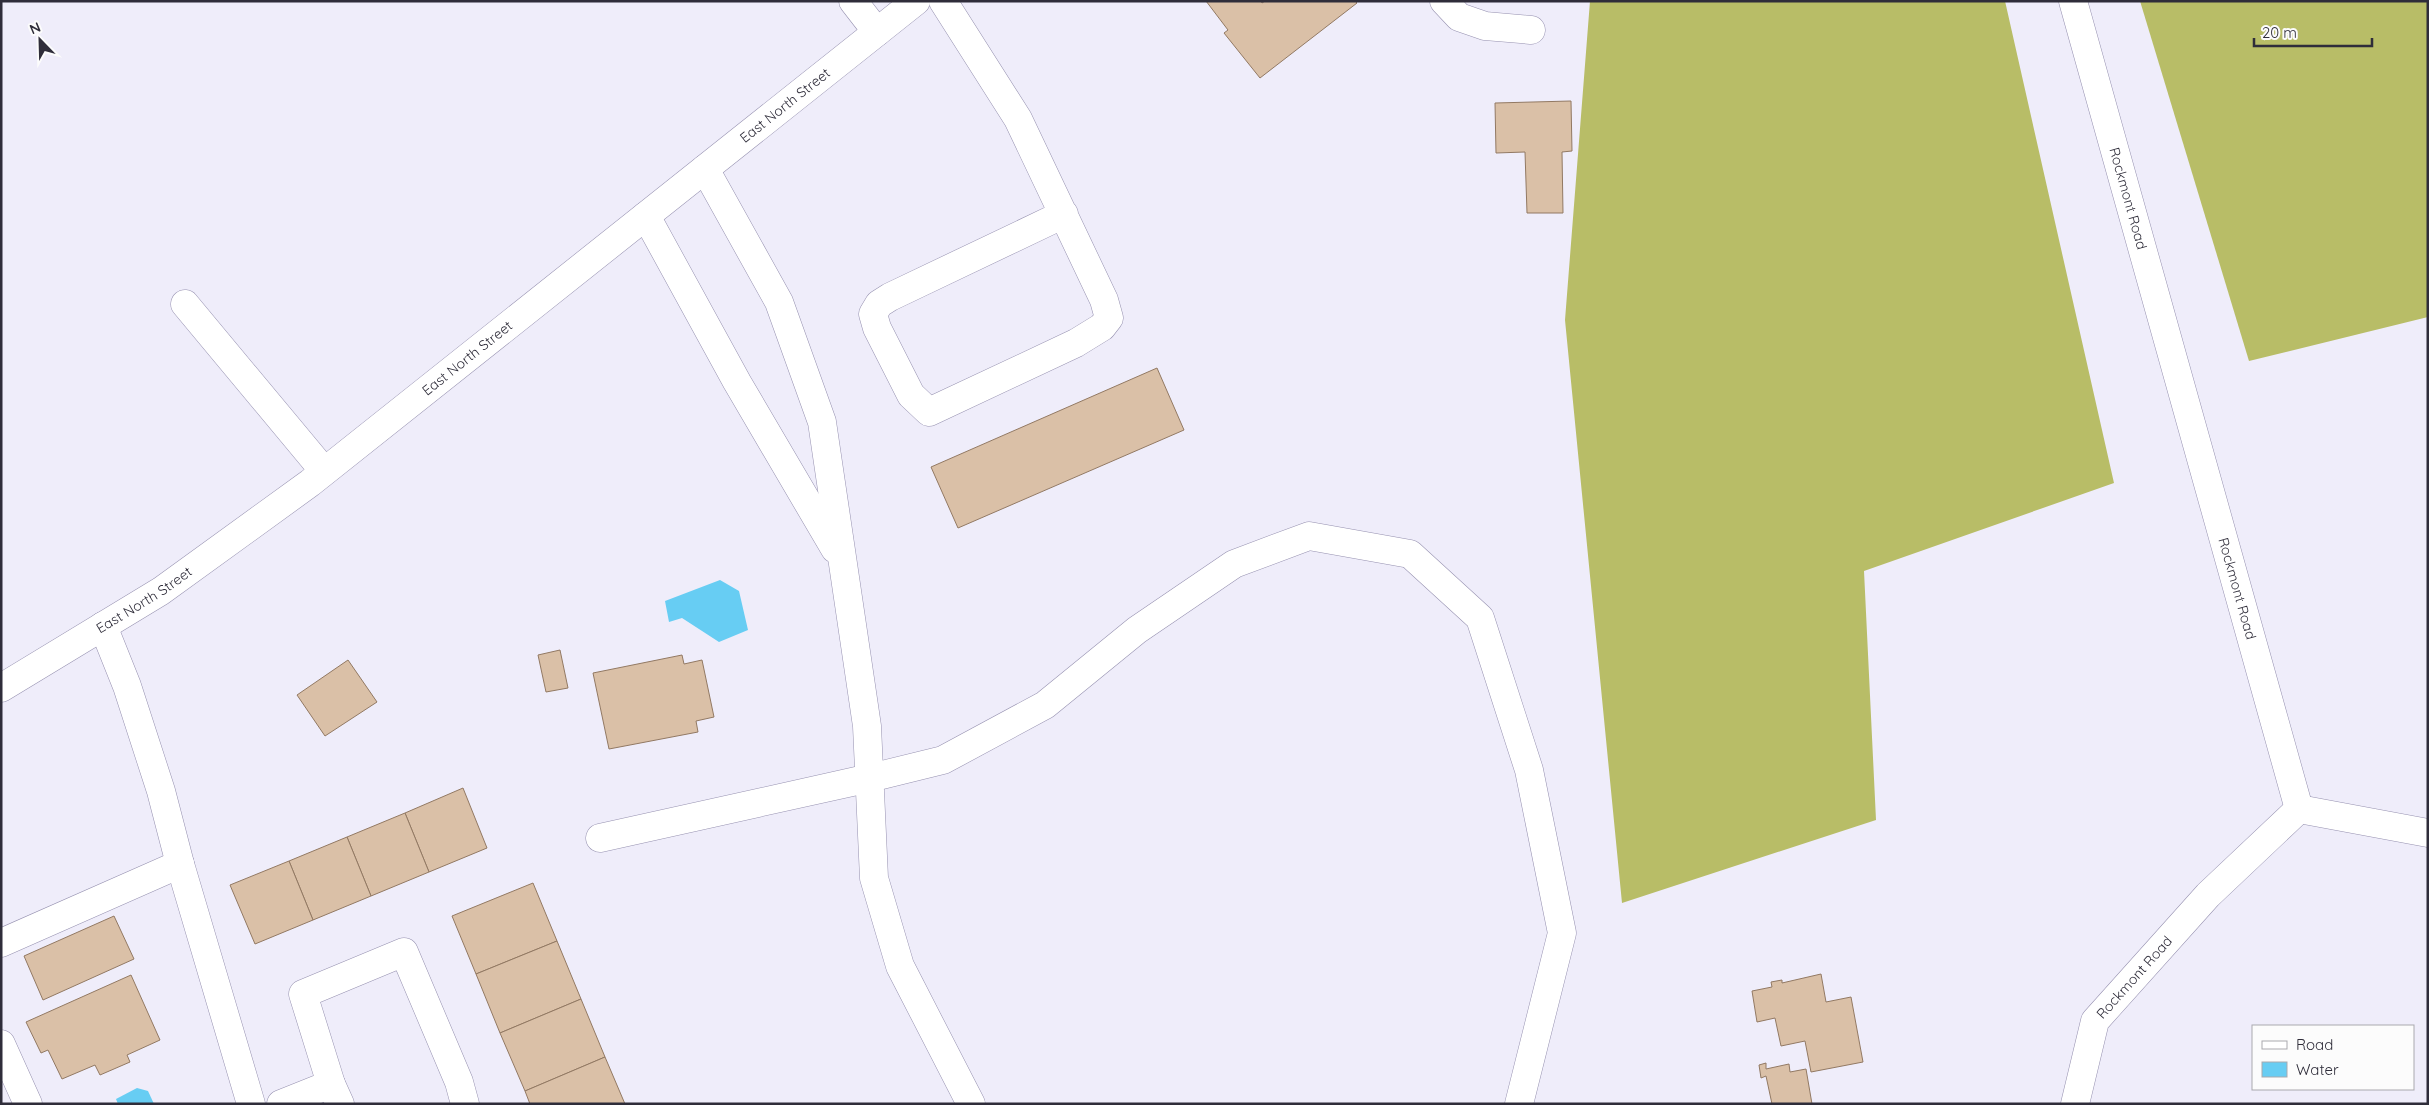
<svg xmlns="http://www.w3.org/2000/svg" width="2429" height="1105" viewBox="0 0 2429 1105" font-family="Quicksand,sans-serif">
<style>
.forest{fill:#b8bd67}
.water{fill:#67cdf3}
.building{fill:#dac0a7;stroke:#927963}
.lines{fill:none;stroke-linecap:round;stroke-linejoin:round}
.minor-casing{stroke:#9691b0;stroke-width:29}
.major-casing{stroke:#9691b0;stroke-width:29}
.minor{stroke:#fff;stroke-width:28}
.major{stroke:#fff;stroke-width:28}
.labels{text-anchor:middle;stroke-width:4;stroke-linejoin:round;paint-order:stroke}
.street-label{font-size:14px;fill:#2f2d3a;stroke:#fcfcfc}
</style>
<rect width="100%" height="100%" fill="#efedfa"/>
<g class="forest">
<polygon points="1590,1 2005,1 2114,483 1864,571 1876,820 1622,903 1565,320"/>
<polygon points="2140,1 2428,1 2428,317 2249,361"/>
</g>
<g class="water">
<polygon points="720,580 739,591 748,630 719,642 682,618 669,622 665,601"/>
<polygon points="137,1088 148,1091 154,1104 118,1104 116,1099"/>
</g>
<g class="building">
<polygon points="1206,1 1261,1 1262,3 1265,1 1355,1 1357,3 1260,78 1224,33 1228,30"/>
<polygon points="1571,101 1572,151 1562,152 1563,213 1527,213 1525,152 1496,153 1495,103"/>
<polygon points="1157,368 1184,430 958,528 931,467"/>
<polygon points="560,650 568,688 546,692 538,655"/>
<polygon points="682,655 684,664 702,660 714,717 696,721 698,732 609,749 593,673"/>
<polygon points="348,660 377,702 325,736 297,695"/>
<polygon points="463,788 487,848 429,872 405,813"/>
<polygon points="405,813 429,872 371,896 347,837"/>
<polygon points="347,837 371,896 313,920 289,861"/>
<polygon points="289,861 313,920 255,944 230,885"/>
<polygon points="533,883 557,941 476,974 452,916"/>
<polygon points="114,916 134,959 43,1000 24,956"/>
<polygon points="557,941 581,999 500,1033 476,974"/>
<polygon points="1821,974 1826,1002 1851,997 1863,1062 1811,1072 1805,1041 1781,1046 1775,1018 1757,1022 1752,991 1772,987 1771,982 1782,980 1782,983"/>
<polygon points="131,975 160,1040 127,1055 130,1062 100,1075 95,1065 62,1079 48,1050 41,1053 26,1022"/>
<polygon points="581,999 605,1057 525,1091 500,1033"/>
<polygon points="605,1057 625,1104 530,1104 525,1091"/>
<polygon points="1766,1063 1766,1069 1789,1064 1790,1072 1806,1069 1812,1104 1772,1104 1766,1076 1761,1078 1759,1065"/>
</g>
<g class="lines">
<g class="minor-casing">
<g id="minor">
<polyline points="853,1 877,32"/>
<polyline points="943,1 1018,119 1104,300 1109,318 1102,327 1076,343 929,412 911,395 877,328 873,314 879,304 890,297 1064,214"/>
<polyline points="1444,1 1459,17 1485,26 1531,30"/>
<path id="s1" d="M2073,1L2299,809"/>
<polyline points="705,169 779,302 822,422 867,726 874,878 900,966 971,1104"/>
<polyline points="646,216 737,382 835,549"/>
<polyline points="185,304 324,471"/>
<polyline points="103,626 127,686 161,791 180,864 251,1104"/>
<polyline points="2299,809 2428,833"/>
<polyline points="600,838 870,778 943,760 1045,705 1137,630 1234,564 1309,536 1410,554 1480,618 1529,770 1562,933 1519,1104"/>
<polyline points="1,943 180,864"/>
<polyline points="1,1044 28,1104"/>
<polyline points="281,1104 331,1084"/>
<polyline points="340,1104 331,1084 303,994 404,952 459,1082 465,1104"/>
<path id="s2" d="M2075,1104L2095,1021L2208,895L2299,809"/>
</g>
</g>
<g class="major-casing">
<g id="major">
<path id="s3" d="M1,688L161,591L310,483L916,1"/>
</g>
</g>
<use href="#minor" class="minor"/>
<use href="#major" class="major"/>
</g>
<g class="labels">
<g class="street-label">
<text dy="5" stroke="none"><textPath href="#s3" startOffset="978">East North Street</textPath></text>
<text dy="5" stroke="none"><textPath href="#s1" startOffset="205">Rockmont Road</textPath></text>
<text dy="5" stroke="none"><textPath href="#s3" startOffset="572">East North Street</textPath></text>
<text dy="5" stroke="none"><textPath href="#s1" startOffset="610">Rockmont Road</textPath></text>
<text dy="5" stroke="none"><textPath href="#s3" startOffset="168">East North Street</textPath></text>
<text dy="5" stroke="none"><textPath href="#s2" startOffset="144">Rockmont Road</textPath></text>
</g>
</g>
<rect width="2429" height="1105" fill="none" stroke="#2f2d3a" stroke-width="5"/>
<rect x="2252" y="1025" width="162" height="65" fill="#fcfcfc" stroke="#aaa9ae"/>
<rect x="2262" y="1041" width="25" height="8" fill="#ffffff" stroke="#aaa9ae"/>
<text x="2296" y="1050" font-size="15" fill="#2f2d3a">Road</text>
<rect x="2262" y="1062" width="25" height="15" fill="#67cdf3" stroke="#aaa9ae"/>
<text x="2296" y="1075" font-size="15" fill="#2f2d3a">Water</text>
<g transform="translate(40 40) rotate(337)" stroke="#fcfcfc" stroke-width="4" paint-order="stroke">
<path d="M0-4L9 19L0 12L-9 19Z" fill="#2f2d3a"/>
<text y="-8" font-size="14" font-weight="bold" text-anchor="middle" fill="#2f2d3a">N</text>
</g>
<path d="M2254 38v8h118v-8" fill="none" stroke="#2f2d3a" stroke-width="2.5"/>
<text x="2262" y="38" font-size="15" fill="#2f2d3a" stroke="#fcfcfc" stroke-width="4" paint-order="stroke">20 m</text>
</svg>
